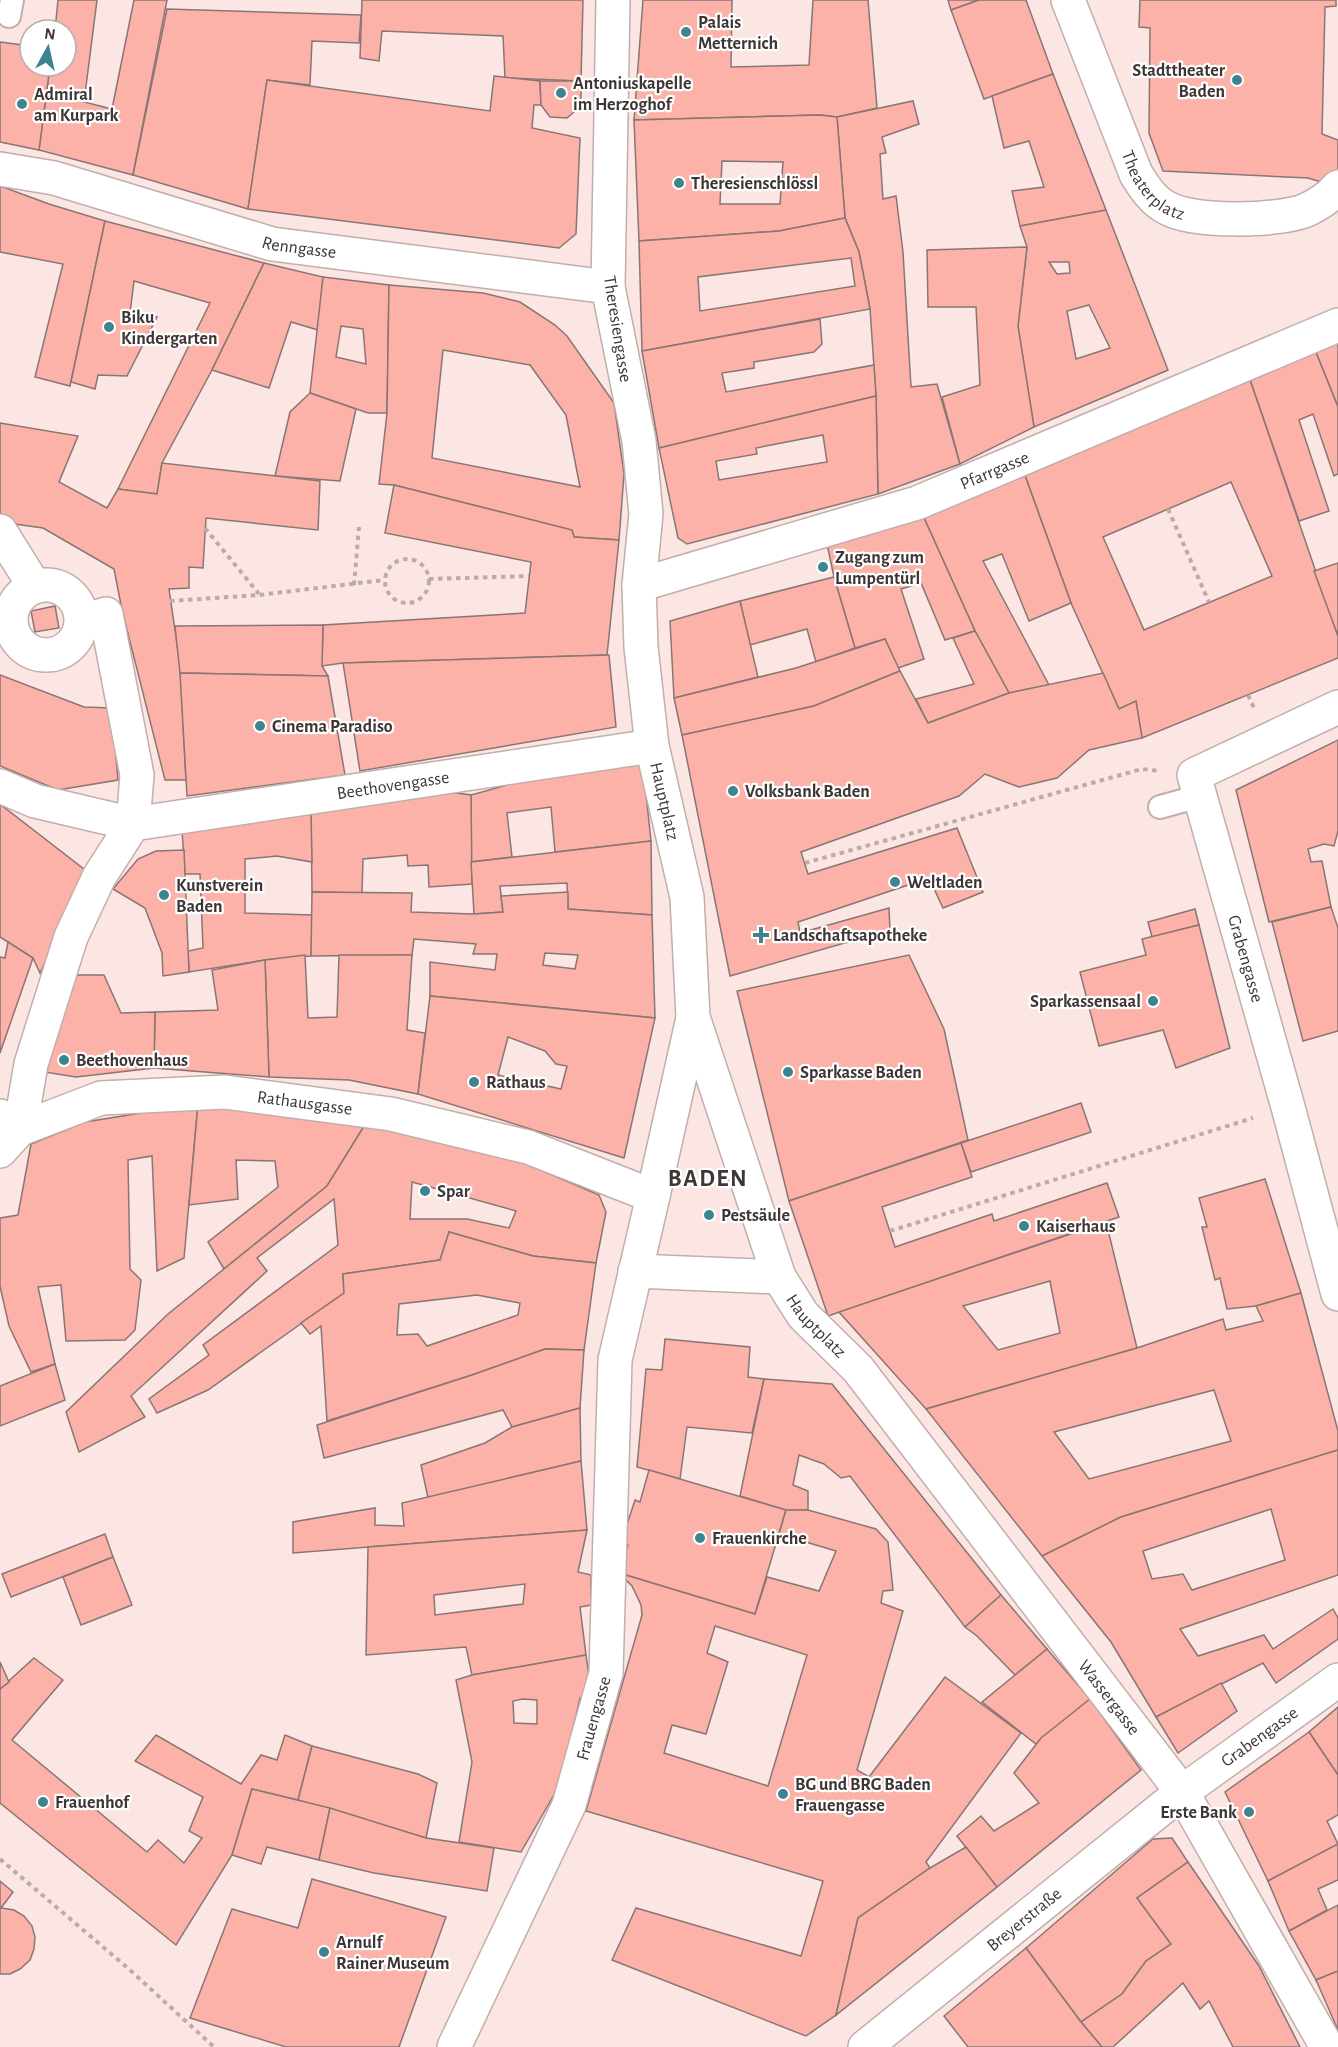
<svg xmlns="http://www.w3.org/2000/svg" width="1338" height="2047" viewBox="0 0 1338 2047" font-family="'Alegreya Sans',sans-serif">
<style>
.building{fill:#fcb1a9;stroke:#897674;stroke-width:1.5;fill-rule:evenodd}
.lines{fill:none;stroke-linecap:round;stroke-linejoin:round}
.service-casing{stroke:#c2aeab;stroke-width:26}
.pedestrian-casing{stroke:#c2aeab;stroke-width:36}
.minor-casing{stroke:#c2aeab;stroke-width:36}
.path{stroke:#bcaba9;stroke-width:4;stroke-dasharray:4.5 4.5;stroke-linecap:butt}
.service{stroke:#fff;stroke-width:22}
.pedestrian{stroke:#fff;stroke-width:33}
.minor{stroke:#fff;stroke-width:33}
.poi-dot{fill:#3e8490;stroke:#fff;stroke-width:2}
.labels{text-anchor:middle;stroke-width:4.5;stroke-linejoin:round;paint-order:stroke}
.poi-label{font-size:18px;font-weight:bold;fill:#3e3635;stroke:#fff;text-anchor:start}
.street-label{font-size:18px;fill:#3e3635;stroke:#fff}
.district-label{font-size:24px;font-weight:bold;letter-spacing:1.5px;fill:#3e3635;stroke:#fff}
</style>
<rect width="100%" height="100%" fill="#fbe6e3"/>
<g class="building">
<polygon points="58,0 97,0 84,102 112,109 134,0 167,0 133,175 39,150 50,66 66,66 66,30 55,30"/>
<polygon points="362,0 583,0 581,81 505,78 503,36 382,31 379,61 360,58"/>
<polygon points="643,0 732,0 731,67 809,65 813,0 868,0 877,108 837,117 820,115 634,120"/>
<polygon points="948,0 979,0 951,10"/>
<polygon points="979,0 1026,0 1053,74 984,99 951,10"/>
<polygon points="1140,0 1336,0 1336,6 1325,7 1322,134 1338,140 1338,187 1308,178 1163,171 1149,133 1150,28 1139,27"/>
<polygon points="167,9 361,15 359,43 312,41 310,85 267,80 248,209 133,175"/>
<polygon points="0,42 30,46 30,66 50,66 39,150 0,142"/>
<polygon points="1053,74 1106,210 1020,226 1012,191 1044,187 1029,141 1004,148 992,96"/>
<polygon points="494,76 540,81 541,105 534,105 532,128 580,138 576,234 559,248 248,209 267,80 490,111"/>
<polygon points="540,81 581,81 581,106 567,118 550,117 541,105"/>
<polygon points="913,101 919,124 882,137 886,153 880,154 883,199 896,196 903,252 911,387 937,384 960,464 878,494 876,396 870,309 859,252 845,218 837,117"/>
<path d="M820,115L837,117L845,218L779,231L639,241L634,120ZM722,161L783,162L780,204H720Z"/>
<polygon points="0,186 49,204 105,221 70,386 35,377 63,264 0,252"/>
<path d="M1106,210L1168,370L1034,427L1018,326L1027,247L1020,226ZM1049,262H1069L1070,273L1057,274ZM1089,305L1110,348L1076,359L1067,311Z"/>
<path d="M845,218L859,252L870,309L642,351L639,241L779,231ZM851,258L855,286L700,311L698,277Z"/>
<polygon points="105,221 264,263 212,370 162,463 157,494 118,489 210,303 134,281 130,313 157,317 127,376 98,375 95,389 71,382"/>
<polygon points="1027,247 1018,326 1034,427 960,464 942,397 980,385 976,307 928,307 927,250"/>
<polygon points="264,263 323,277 318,330 291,322 269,388 212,370"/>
<path d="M323,277L389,285L387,413H368L310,393ZM341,326L363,329L366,364L336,357Z"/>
<path d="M389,285L483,293L520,302L555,325L567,336L614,403L624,474L619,540L574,537L572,530L394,485L379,484L387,413ZM443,350L530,365L566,415L580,487L432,458Z"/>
<polygon points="820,319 822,344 814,352 754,362 754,368 722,373 726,392 874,365 876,396 659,448 642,351"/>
<polygon points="1338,339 1338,407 1315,350"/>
<polygon points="1315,350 1338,407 1338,474 1334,476 1313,414 1299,420 1329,511 1299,521 1249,377"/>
<path d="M1249,377L1338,636V658L1142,738L1136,701L1119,709L1071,603L1023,470ZM1231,482L1272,576L1144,630L1103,537Z"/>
<polygon points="310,393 356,409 340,481 275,476 290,412"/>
<path d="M876,396L878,494L687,544L678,538L659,448ZM823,435L827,462L719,480L716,461L757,454L756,448Z"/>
<polygon points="0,423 78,436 59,482 107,508 118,489 157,494 162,463 320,481 318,530 206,518 203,568 189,567 189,588 169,589 180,664 186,780 165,780 122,610 114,569 43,528 0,522"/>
<polygon points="1023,470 1071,603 1029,621 1002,554 983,561 1049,685 1009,693 975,631 920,509"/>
<polygon points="394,485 572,530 574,537 619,540 607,655 343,663 322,666 323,625 525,613 531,562 385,533"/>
<polygon points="920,509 975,631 945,640 921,583 901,589 924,659 898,668 885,639 855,648 834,577 827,544"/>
<polygon points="1338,563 1338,636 1314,571"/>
<polygon points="834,577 855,648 816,662 807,629 750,645 740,601"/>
<polygon points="740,601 758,677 674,698 670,621"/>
<polygon points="55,606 59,628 35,632 31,611"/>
<polygon points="323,625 322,666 328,676 180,673 175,626"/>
<polygon points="975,631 1009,693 928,723 916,699 974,684 953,638"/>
<polygon points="885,639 900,671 814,706 682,735 674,698 796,668"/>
<polygon points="607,655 609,655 616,727 360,771 343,663"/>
<polygon points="900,671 928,723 1009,693 1103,673 1119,709 1136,701 1142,738 1089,750 1057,778 1019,787 985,774 959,796 801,852 808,874 957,828 983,892 943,908 929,878 798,922 800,933 889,908 890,930 730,976 682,735 814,706"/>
<polygon points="180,673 328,676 345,775 187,796"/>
<polygon points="0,675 84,707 112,708 118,780 58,790 0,766"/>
<polygon points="1338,740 1338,831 1334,846 1324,844 1308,849 1311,862 1322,861 1331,907 1269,922 1236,790"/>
<polygon points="642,756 651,841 555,852 551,807 507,813 512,857 471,862 471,795 579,765"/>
<polygon points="442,791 471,795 472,884 429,887 428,865 408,866 407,855 363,859 362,893 312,892 311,813"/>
<polygon points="0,804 89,873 40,973 33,958 0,937"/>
<polygon points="311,813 312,862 277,856 245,859 245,913 313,915 311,956 265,960 189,972 188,951 203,948 200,874 185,874 182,831"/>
<polygon points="651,841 652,915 568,909 567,883 500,886 503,912 474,914 471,862"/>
<polygon points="184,850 189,972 163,976 162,953 145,908 113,889 138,859 156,851"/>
<path d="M312,892L412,893L411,912L474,914L503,912L501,896L568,892V909L652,915L655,1018L430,996V962L495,970L497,954H473L476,944L414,939L412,955L311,956ZM545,953L578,955L575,969L543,965Z"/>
<polygon points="1331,907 1338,928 1338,1031 1303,1041 1272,922"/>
<polygon points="1195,909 1199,925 1152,937 1148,922"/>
<polygon points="1199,925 1230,1048 1176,1068 1163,1030 1099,1046 1080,972 1146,955 1142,939"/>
<polygon points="8,942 33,958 0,1053 0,957 5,958"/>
<polygon points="305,955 308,1018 337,1017 339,955 412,955 407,1030 425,1033 418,1094 349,1080 269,1077 265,960"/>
<polygon points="909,955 944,1029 968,1140 789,1201 737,991"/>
<polygon points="265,960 269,1077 154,1068 155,1012 218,1010 212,970"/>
<polygon points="69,975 104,975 121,1013 155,1012 154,1068 76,1077 38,1071"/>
<path d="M430,996L655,1018L624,1158L418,1094ZM508,1037L545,1051L556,1064L567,1066L561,1089L498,1075Z"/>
<polygon points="1081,1103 1091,1132 971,1172 961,1143"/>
<polygon points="198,1104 184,1258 157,1271 152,1156 128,1160 130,1269 141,1280 135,1330 125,1340 66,1341 61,1285 38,1287 55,1364 31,1372 9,1326 0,1286 0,1218 18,1215 31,1144 85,1122"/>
<polygon points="198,1104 366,1123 327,1186 224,1269 208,1242 278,1187 275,1161 236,1160 238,1199 189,1205"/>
<path d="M366,1123L417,1134L527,1164L599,1195L606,1212L596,1263L533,1256L449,1232L440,1260L343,1274L344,1293L208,1390L157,1413L149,1399L209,1355L203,1345L338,1245L334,1199L257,1258L267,1271L131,1396L145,1417L79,1452L66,1412L168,1314L327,1186ZM412,1182L516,1211L509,1228L467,1219H410Z"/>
<polygon points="961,1143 972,1177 882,1207 895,1247 992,1214 994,1221 1107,1183 1119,1217 828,1316 789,1201"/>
<polygon points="1265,1179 1301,1293 1256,1306 1227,1309 1220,1278 1215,1280 1202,1227 1207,1227 1199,1198"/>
<path d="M1106,1222L1137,1348L926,1409L839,1312ZM1050,1281L1060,1333L998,1350L963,1306Z"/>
<path d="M449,1232L533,1256L596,1263L584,1350L545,1349L472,1375L327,1421L321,1326L310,1334L301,1323L344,1293L343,1274L440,1260ZM477,1295L520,1303L518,1315L427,1346L418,1334L397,1335L399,1304Z"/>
<path d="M1301,1293L1338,1431V1450L1121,1517L1042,1556L926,1409L1137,1348L1223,1319L1226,1330L1263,1321L1256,1306ZM1214,1390L1231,1441L1089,1479L1054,1432Z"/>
<polygon points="665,1339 750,1347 748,1377 764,1379 752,1433 687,1427 680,1479 637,1467 646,1369 662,1370"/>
<polygon points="545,1349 584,1350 580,1408 512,1427 503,1410 324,1458 317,1425 472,1375"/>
<polygon points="55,1364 65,1400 0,1426 0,1386"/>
<polygon points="764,1379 832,1384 1001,1595 965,1627 850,1476 841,1478 824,1464 799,1455 793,1485 808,1491 808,1510 786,1510 740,1496"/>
<polygon points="580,1408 581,1461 428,1498 421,1465 485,1443 512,1427"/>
<path d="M1338,1450V1575L1180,1629L1198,1656L1264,1635L1273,1649L1333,1609L1338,1618V1639L1276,1683L1263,1663L1156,1717L1111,1642L1042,1556L1121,1517ZM1271,1509L1285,1560L1192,1590L1183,1574L1152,1579L1143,1551Z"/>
<polygon points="581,1461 587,1530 293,1553 293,1522 375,1508 375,1525 404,1526 402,1503"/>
<polygon points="649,1470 786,1510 755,1614 619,1573 628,1545 621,1543 635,1500 640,1502"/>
<path d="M786,1510H808L876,1529L888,1542L893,1590L883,1591L881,1603L903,1611L857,1770L869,1777L945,1677L1021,1733L926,1862L930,1868L858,1918L836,2015L806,2036L612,1960L636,1908L801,1956L823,1881L586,1811L642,1615L641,1605L632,1586L619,1573L755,1614L767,1577L819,1591L836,1551L779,1534ZM715,1626L807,1655L768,1786L664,1753L672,1725L706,1734L728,1662L707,1653Z"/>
<path d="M587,1530L578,1572L591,1575V1605L580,1607L586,1655L472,1675L466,1647L366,1655L368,1547ZM525,1584L523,1604L435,1615L434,1595Z"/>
<polygon points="105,1534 113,1557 11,1597 2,1574"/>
<polygon points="113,1557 132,1605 81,1625 63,1577"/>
<polygon points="1001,1595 1047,1649 1015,1675 977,1636 965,1627"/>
<polygon points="1047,1649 1090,1699 1036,1744 982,1702"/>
<path d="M586,1655L592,1697L580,1698L562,1781L521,1852L459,1842L472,1762L456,1680L472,1675ZM523,1699L537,1700V1724L514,1723L513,1701Z"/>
<polygon points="34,1658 63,1680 12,1740 147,1852 158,1840 184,1863 202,1838 189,1831 203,1797 135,1761 156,1735 241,1784 261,1755 277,1760 285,1735 312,1746 298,1800 252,1789 232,1855 176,1945 0,1803 0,1689"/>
<polygon points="0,1662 9,1682 0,1689"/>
<polygon points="1221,1683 1237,1711 1178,1753 1156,1717"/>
<polygon points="1090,1699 1141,1770 997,1887 957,1836 981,1816 994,1831 1039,1803 1014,1773 1041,1738"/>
<polygon points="1338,1707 1338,1775 1309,1732"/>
<polygon points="1309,1732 1338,1775 1338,1815 1327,1821 1338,1844 1268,1881 1225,1792"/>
<polygon points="312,1746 418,1774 437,1783 426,1838 298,1800"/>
<polygon points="252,1789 330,1808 319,1860 267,1847 261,1864 232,1855"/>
<polygon points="330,1808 426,1838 494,1848 487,1891 374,1873 319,1860"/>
<polygon points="1172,1838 1188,1862 1137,1898 1171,1944 1146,1961 1122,1994 1081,2022 1026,1948 1153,1839"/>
<polygon points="1338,1844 1338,1880 1318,1889 1327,1910 1289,1931 1268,1881"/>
<polygon points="966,1847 997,1887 836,2015 858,1918 930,1868"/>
<polygon points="1188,1862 1259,1966 1300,2047 1233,2047 1209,2001 1200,2009 1183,1983 1113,2047 1102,2047 1081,2022 1122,1994 1146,1961 1171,1944 1137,1898"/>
<polygon points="312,1879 446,1917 399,2047 286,2047 190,2018 232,1909 298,1928"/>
<polygon points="0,1881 13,1892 1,1908 14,1910 24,1916 32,1926 35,1937 34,1949 30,1960 20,1969 10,1974 0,1974"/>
<polygon points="1338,1905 1338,1971 1316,1980 1289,1931"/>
<polygon points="1026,1948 1081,2022 1102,2047 968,2047 944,2016"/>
<polygon points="1338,1971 1338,2030 1316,1980"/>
</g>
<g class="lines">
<g class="service-casing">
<g id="service">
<polyline points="9,16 12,0"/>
<polyline points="1160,807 1200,796"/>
</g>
</g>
<g class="pedestrian-casing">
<g id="pedestrian">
<path id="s1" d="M608,287L639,441L646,514L639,585L641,647L652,746L687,897L693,1017L779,1277L803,1315L858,1369L1182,1792L1327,2047"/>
<polyline points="0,531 35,587"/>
<circle cx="46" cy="620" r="35"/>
<path id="s2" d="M639,585L917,503L1338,325"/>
<polyline points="0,786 35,801 133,824 137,775 106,614 82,621"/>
<path id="s3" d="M0,1116L20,1129L31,1064L71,937L99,877L133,824L652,746"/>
<path id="s4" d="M0,1151L20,1129L101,1098L225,1092L391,1114L528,1147L653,1196L693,1018"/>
<polyline points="635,1271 779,1277"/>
<path id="s5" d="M454,2047L569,1805L606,1673L615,1360L653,1196"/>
</g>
</g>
<g class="minor-casing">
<g id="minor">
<path id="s6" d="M1068,0L1136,174C1144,187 1153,201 1167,208C1194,223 1275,221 1304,211C1318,205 1329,198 1338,187"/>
<path id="s7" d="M0,169L54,178L272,244L608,287L613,0"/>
<path id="s8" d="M1338,707L1194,775L1288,1107L1338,1294"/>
<path id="s9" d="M865,2047L1182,1792L1338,1680"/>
</g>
</g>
<g class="path">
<polyline points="1168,509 1209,602"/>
<polyline points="205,528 259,594"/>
<circle cx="407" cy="581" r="22"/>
<polyline points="429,579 529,576"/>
<polyline points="354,585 359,527"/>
<polyline points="170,601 259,595 384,580"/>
<polyline points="1248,695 1254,708"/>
<polyline points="805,863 1142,769 1160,771"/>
<polyline points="890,1231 1253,1118"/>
<polyline points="0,1859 130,1970 214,2047"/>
</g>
<use href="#service" class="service"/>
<use href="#pedestrian" class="pedestrian"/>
<use href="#minor" class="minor"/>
</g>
<g class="poi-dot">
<circle cx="686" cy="32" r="6"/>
<circle cx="1237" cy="80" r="6"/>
<circle cx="561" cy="93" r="6"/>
<circle cx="22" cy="104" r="6"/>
<circle cx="679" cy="183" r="6"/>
<circle cx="109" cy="327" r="6"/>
<circle cx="823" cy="567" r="6"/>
<circle cx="260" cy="726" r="6"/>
<circle cx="733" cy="791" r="6"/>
<circle cx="895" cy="882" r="6"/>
<circle cx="164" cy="895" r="6"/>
<path d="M758 926h6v6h6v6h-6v6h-6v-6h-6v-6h6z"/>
<circle cx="1153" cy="1001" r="6"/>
<circle cx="64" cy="1060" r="6"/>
<circle cx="788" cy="1072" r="6"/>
<circle cx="474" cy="1082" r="6"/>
<circle cx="425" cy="1191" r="6"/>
<circle cx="709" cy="1215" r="6"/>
<circle cx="1024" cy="1226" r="6"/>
<circle cx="700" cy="1538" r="6"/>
<circle cx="783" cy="1794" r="6"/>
<circle cx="43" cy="1802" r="6"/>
<circle cx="1249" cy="1812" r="6"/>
<circle cx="324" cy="1952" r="6"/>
</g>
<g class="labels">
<g class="poi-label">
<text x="698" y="28">Palais<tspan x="698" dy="21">Metternich</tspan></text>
<text x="1225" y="76" text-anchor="end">Stadttheater<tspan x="1225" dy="21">Baden</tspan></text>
<text x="573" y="89">Antoniuskapelle<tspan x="573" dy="21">im Herzoghof</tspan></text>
<text x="34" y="100">Admiral<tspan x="34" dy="21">am Kurpark</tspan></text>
<text x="691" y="189">Theresienschlössl</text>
<text x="121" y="323">Biku<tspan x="121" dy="21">Kindergarten</tspan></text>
<text x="835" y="563">Zugang zum<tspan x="835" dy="21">Lumpentürl</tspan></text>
<text x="272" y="732">Cinema Paradiso</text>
<text x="745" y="797">Volksbank Baden</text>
<text x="907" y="888">Weltladen</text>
<text x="176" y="891">Kunstverein<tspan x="176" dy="21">Baden</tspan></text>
<text x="773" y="941">Landschaftsapotheke</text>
<text x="1141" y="1007" text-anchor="end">Sparkassensaal</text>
<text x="76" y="1066">Beethovenhaus</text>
<text x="800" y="1078">Sparkasse Baden</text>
<text x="486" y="1088">Rathaus</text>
<text x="437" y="1197">Spar</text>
<text x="721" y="1221">Pestsäule</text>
<text x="1036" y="1232">Kaiserhaus</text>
<text x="712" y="1544">Frauenkirche</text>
<text x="795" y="1790">BG und BRG Baden<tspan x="795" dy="21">Frauengasse</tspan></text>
<text x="55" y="1808">Frauenhof</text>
<text x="1237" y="1818" text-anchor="end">Erste Bank</text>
<text x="336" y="1948">Arnulf<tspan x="336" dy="21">Rainer Museum</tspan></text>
</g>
<g class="street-label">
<text dy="6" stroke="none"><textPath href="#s6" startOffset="207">Theaterplatz</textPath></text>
<text dy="6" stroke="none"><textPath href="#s7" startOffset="310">Renngasse</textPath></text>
<text transform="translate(618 329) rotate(81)" y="6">Theresiengasse</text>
<text dy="6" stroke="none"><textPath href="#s2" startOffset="374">Pfarrgasse</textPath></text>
<text dy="6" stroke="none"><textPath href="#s3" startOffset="615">Beethovengasse</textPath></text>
<text dy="6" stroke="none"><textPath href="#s1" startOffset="520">Hauptplatz</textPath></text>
<text dy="6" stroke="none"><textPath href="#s8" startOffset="350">Grabengasse</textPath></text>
<text dy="6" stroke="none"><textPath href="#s4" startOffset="321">Rathausgasse</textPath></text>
<text dy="6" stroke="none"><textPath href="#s1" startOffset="1074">Hauptplatz</textPath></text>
<text dy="6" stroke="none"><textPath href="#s1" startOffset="1548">Wassergasse</textPath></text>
<text dy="6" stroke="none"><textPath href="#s5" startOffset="358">Frauengasse</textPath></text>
<text dy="6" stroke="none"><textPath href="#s9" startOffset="502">Grabengasse</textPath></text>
<text dy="6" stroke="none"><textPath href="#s9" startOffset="204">Breyerstraße</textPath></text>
</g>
<g class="district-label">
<text x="708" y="1186">BADEN</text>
</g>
</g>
<g transform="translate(48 48) rotate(8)"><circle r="28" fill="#ffffff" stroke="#b2afae" stroke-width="1.5"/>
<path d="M0-4.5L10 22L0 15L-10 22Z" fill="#3e8490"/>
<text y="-9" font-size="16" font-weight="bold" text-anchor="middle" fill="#3e3635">N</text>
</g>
</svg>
